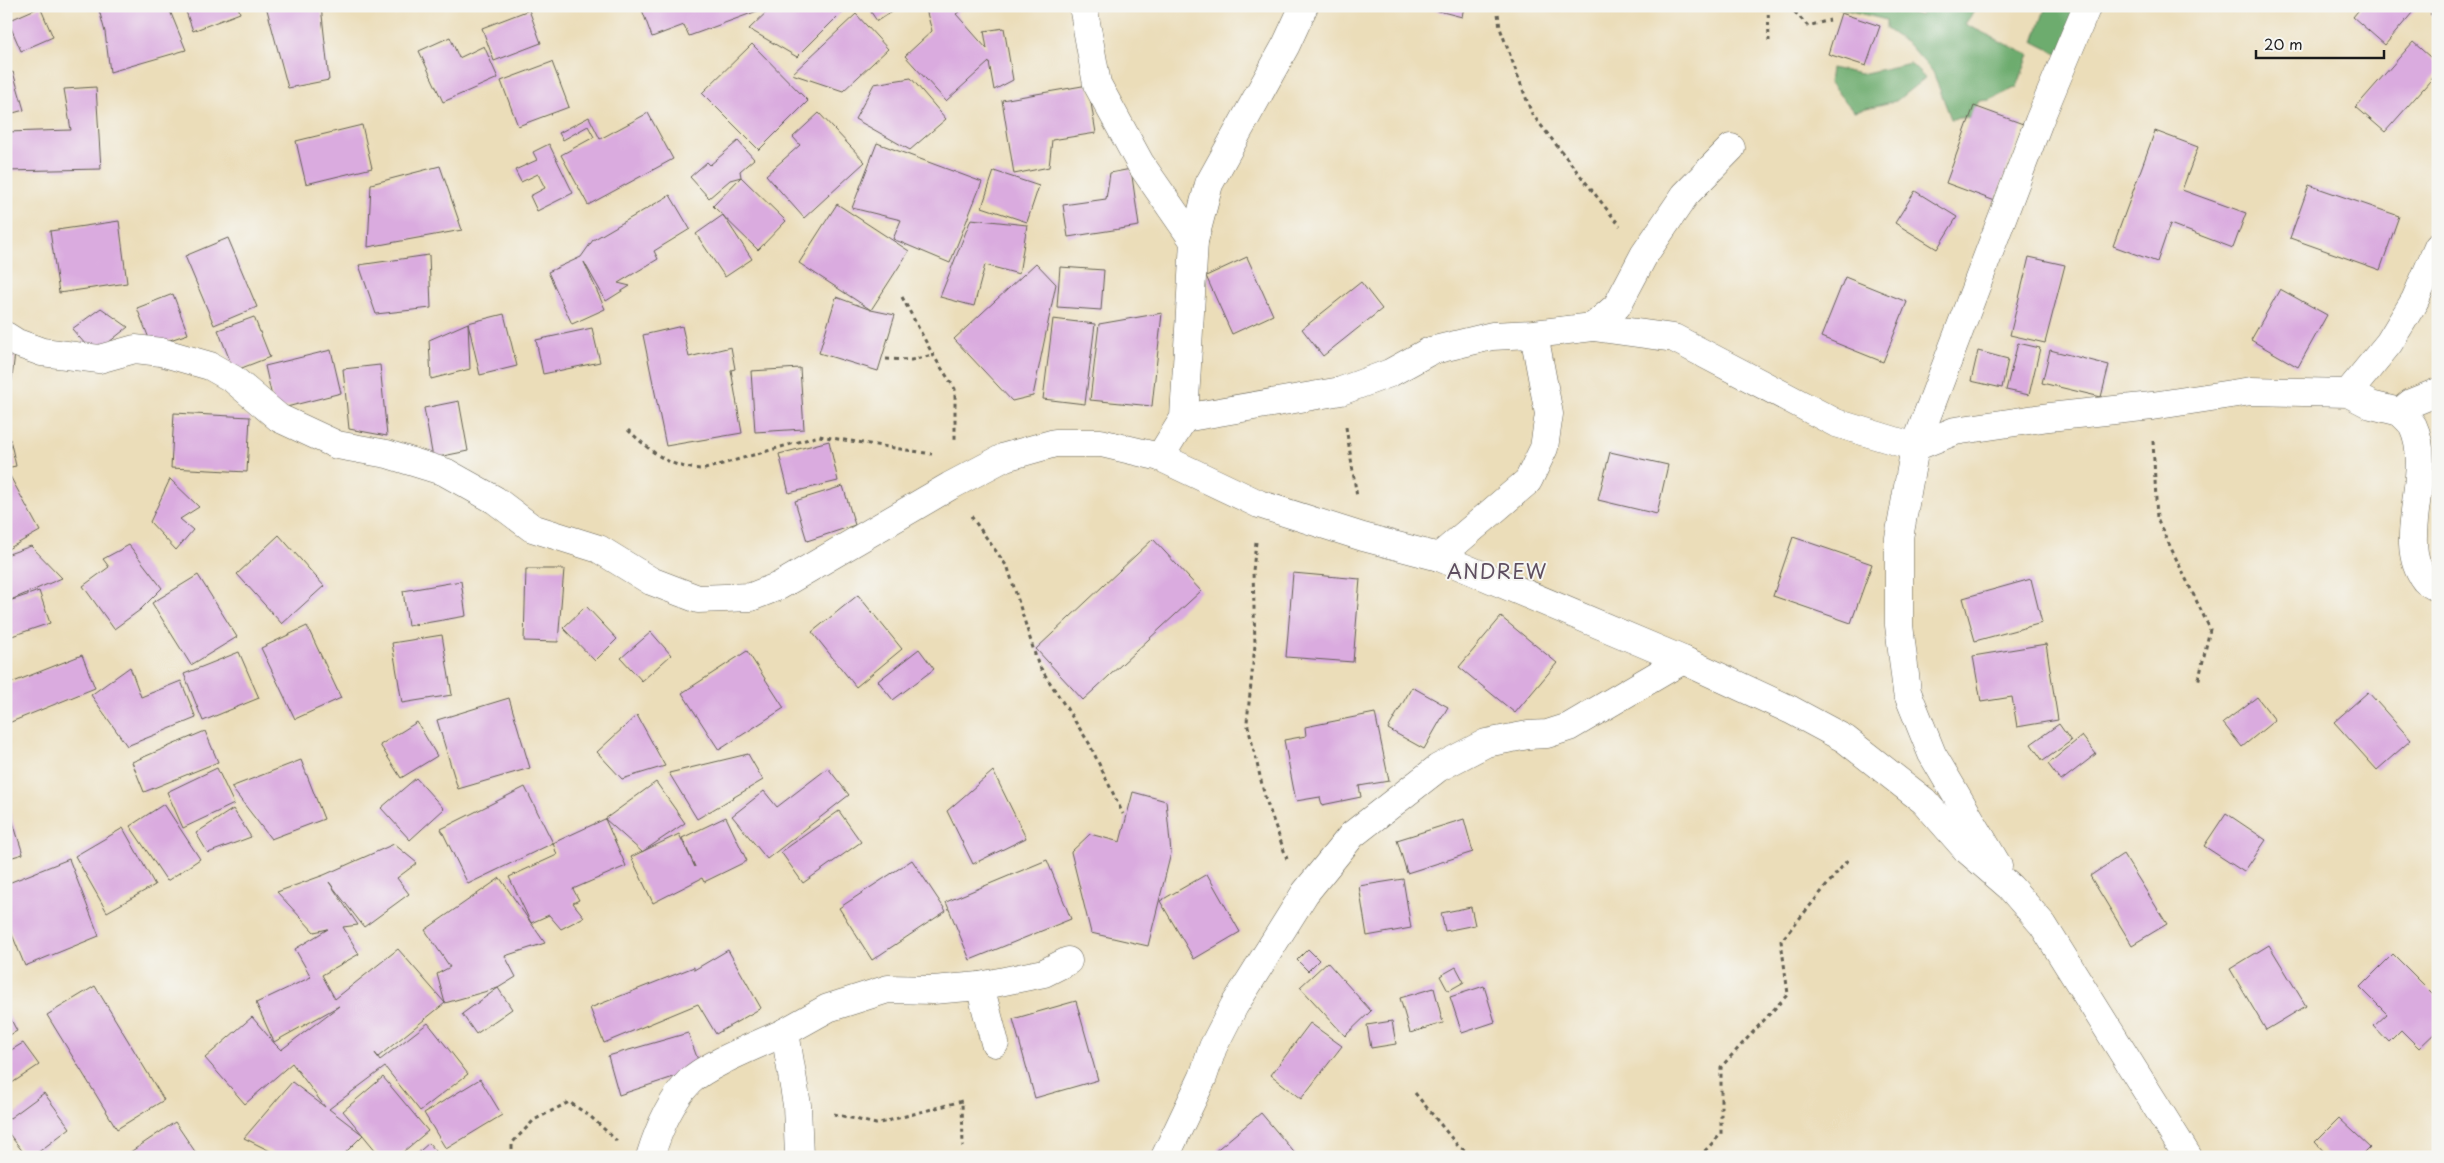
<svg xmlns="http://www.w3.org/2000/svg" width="2444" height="1163" viewBox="0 0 2444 1163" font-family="'Playpen Sans',sans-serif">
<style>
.forest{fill:#6dac6e;stroke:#446445}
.building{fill:#daabdf}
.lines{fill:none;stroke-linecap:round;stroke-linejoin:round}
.minor-casing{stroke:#646053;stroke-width:29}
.path{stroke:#646053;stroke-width:3;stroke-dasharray:4 4;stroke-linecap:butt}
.minor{stroke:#fff;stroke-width:28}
.labels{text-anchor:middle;stroke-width:4;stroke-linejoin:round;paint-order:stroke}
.quarter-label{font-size:20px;letter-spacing:1px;fill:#5e4e60;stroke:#f6f6f2}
</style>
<rect width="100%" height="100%" fill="#f6f6f2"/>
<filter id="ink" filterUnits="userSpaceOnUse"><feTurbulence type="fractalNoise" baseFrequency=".02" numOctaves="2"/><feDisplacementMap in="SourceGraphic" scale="10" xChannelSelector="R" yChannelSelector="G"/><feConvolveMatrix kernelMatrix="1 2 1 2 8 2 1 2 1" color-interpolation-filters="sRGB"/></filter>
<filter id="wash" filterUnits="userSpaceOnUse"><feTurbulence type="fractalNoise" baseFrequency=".0096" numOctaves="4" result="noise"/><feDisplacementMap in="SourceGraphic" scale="20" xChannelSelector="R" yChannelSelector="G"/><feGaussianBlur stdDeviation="1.12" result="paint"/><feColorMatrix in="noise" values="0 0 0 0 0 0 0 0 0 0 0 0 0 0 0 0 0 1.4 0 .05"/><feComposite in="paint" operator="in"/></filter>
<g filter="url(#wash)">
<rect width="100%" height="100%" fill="#ebddb9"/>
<g class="forest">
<polygon points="1831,6 1890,6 1921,16 1920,6 1978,6 1965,24 2029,55 2017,87 1990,100 1979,101 1970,117 1951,119 1933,72 1908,44 1886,29 1886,20"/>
<polygon points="2046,6 2079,6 2060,55 2034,42"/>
<polygon points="1910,63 1925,78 1896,101 1854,111 1829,83 1831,68 1861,74"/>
</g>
<g id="blocks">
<g class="building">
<polygon points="98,6 168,6 186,50 110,72 105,32"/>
<polygon points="184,6 238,6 240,13 193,31"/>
<polygon points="266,6 321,6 329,80 288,88"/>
<polygon points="759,6 760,10 689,36 684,25 652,37 641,7"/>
<polygon points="773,6 848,6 797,57 749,29"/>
<polygon points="867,6 900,6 877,21"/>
<polygon points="925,6 967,6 956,14 987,49 984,31 1004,28 1013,80 994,90 989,62 946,101 905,56 932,31"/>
<polygon points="1419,6 1464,6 1462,17"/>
<polygon points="2362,6 2418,6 2385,45 2353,17"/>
<polygon points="2438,6 2438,22 2430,14"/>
<polygon points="40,7 53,37 21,51 8,21"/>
<polygon points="529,10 541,43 494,61 482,28"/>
<polygon points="1841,13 1880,26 1866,66 1828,54"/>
<polygon points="856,14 888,49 843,91 792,74"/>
<polygon points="450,37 459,58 484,46 498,78 443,102 419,51"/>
<polygon points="2413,42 2438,64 2438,72 2385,132 2356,107"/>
<polygon points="752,44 808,101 759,150 702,93"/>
<polygon points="552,62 569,107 518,126 501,81"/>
<polygon points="13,72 24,110 6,115 6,74"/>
<polygon points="911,78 946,119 910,150 855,119 874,84"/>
<polygon points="1088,85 1096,133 1052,140 1049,167 1014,174 1002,100"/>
<polygon points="96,87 101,169 6,171 6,132 71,130 64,89"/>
<polygon points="1974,106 2023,124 1995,201 1946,183"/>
<polygon points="648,113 673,159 588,205 561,155 594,137 588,126 563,140 559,133 589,117 600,139"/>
<polygon points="819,113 865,162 804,218 766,175 800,145 793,137"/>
<polygon points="362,125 372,168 306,184 296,141"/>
<polygon points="2155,131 2198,147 2182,190 2246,213 2233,248 2170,224 2157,262 2113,246"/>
<polygon points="738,141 754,159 740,171 741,177 730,180 709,198 690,177 707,162 710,165"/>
<polygon points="877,143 982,182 950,263 893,239 901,220 852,208"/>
<polygon points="549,144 573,193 537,211 530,196 545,188 538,174 521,182 515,170 537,160 533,152"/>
<polygon points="440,166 462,230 368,247 371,184"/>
<polygon points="1131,169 1139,226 1068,237 1063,205 1106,199 1110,173"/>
<polygon points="994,171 1039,186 1027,222 982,207"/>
<polygon points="741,177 786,221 758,250 713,206"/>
<polygon points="2309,185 2399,216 2380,270 2290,238"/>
<polygon points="1915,191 1957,217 1937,249 1895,223"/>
<polygon points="670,195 690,229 654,251 658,259 618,283 630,286 606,301 584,262 605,309 572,324 548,272 581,257 593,240"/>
<polygon points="837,204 909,251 871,310 895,315 878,371 819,353 836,297 871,310 799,263"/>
<polygon points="723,215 752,259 725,277 696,234"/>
<polygon points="971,219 1027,225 1019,274 985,265 974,306 940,297"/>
<polygon points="119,221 127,283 59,293 50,231"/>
<polygon points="228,238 257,307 214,325 185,256"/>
<polygon points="429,255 431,308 376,314 359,265"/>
<polygon points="1247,257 1273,315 1232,334 1206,276"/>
<polygon points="2029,257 2065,265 2045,343 2010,335"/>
<polygon points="1036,263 1056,284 1033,396 1012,401 954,339"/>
<polygon points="1060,267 1104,270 1101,310 1057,307"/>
<polygon points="1845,277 1907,302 1883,362 1821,337"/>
<polygon points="1361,282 1382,309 1323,356 1302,329"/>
<polygon points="2280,289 2327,315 2298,367 2251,340"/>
<polygon points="173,294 188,334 152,346 137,308"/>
<polygon points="101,308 128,327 94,354 72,329"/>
<polygon points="1162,313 1152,406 1090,400 1099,324"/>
<polygon points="504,314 517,366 480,375 468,323"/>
<polygon points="254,317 270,357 234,371 218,330"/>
<polygon points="1053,319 1095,324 1085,404 1043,399"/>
<polygon points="468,323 470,369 431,379 429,340"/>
<polygon points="682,326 689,357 731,347 735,369 731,370 742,433 666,446 643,335"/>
<polygon points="592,328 600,362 543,374 536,340"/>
<polygon points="2018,343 2040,348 2029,395 2006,390"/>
<polygon points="331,350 341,393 275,410 265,366"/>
<polygon points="2050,350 2109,365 2101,397 2042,383"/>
<polygon points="1978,351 2008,359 2002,388 1971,381"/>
<polygon points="6,352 15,353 11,386 6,386"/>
<polygon points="380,365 387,436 349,429 343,369"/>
<polygon points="800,368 804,429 755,432 751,371"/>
<polygon points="459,401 468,451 433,458 424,408"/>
<polygon points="174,413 250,417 247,472 171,468"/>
<polygon points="6,421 16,466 6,468"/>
<polygon points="829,441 838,481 789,493 779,454"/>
<polygon points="1610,452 1668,465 1657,514 1598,500"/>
<polygon points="10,476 40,531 6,550 6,478"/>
<polygon points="170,479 199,507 180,519 193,530 176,550 150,522"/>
<polygon points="843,486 855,525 807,541 795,501"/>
<polygon points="279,535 324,586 282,624 237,574"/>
<polygon points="1793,537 1872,564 1851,623 1773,596"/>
<polygon points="1153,539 1201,591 1083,700 1036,649"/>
<polygon points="129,545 162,588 140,610 114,629 83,586 109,567 103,559"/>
<polygon points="31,546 62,578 6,602 6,555"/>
<polygon points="526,569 564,569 558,642 524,641"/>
<polygon points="1293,573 1360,579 1353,662 1286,657"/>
<polygon points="198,575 237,637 191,665 152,603"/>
<polygon points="2031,579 2042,623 1975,641 1963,598"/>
<polygon points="461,581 466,616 408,626 403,591"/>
<polygon points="39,591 50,623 6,638 6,602"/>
<polygon points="858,595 902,649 856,687 812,632"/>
<polygon points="586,606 617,639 595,661 563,628"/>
<polygon points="1501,617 1557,663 1515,713 1459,667"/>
<polygon points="307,626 341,698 295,719 261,648"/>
<polygon points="651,632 671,655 642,681 621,658"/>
<polygon points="442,635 452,695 402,703 392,643"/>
<polygon points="2046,644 2058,720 2017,727 2012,697 1981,702 1973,656"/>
<polygon points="919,649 934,669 893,700 878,681"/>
<polygon points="747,651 784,708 719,750 682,693"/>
<polygon points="239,652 259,698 203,721 184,674"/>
<polygon points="82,655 95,688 6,724 6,685"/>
<polygon points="130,667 141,697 181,681 196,718 127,746 91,695"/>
<polygon points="1412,687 1448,707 1424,749 1388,729"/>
<polygon points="2368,692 2411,740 2377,770 2334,722"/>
<polygon points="2257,697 2275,720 2242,747 2223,723"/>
<polygon points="509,698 530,768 458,789 437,720"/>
<polygon points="1375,713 1389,781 1359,786 1361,797 1322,805 1320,797 1296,801 1284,740 1306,736 1305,727"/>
<polygon points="637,715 665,766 622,779 597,752"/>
<polygon points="417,722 437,756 401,778 380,745"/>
<polygon points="2059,724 2071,741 2043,761 2031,744"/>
<polygon points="205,731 218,762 144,792 132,762"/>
<polygon points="2082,736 2096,754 2061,781 2048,764"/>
<polygon points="748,754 763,780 697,819 669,773"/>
<polygon points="301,760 324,819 271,839 231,787"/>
<polygon points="217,768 234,804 183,828 167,792"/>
<polygon points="828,768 849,795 767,859 732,816 764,791 777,807"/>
<polygon points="993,771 1026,838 973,864 947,811"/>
<polygon points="416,778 444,809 410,840 381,808"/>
<polygon points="656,782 685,823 642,852 605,819 626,866 573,889 579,900 573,903 584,917 561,929 549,915 531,923 545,943 505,956 516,977 498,988 445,1003 437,974 450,967 425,930 500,878 531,923 509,877 557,855 553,843 605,819"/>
<polygon points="525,787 553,843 468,884 441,829"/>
<polygon points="1133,792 1166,801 1171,853 1148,946 1091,933 1071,852 1090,834 1120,842"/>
<polygon points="6,800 23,854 6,859"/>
<polygon points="164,804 200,859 167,881 130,826"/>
<polygon points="233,809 251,837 208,853 196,833"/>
<polygon points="839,811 861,842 803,883 781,852"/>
<polygon points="2226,813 2266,840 2244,872 2204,846"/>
<polygon points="726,817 747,861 704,882 702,878 653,903 631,857 679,834 695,867 682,838"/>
<polygon points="1464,819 1473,852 1407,873 1397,840"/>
<polygon points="123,828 155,885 107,912 75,856"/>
<polygon points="394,844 417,863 397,878 409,894 364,927 329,882 358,925 343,927 359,954 322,975 335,999 398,949 445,1003 378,1057 375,1053 380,1060 428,1023 468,1074 420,1111 385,1067 329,1109 363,1135 341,1157 282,1157 244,1138 292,1082 325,1107 292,1063 245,1104 205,1058 252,1017 275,1044 281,1050 339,1006 274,1042 256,1003 311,977 295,949 328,929 314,932 277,892 324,875"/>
<polygon points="2123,854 2167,924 2132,945 2090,876"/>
<polygon points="69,859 99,936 25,966 6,920 6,884"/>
<polygon points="912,860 946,911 872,960 839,908"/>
<polygon points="1047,860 1071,919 970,960 946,902"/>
<polygon points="1207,874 1240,932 1194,959 1160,901"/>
<polygon points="1403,879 1411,928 1367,936 1359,886"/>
<polygon points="1471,907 1475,925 1445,931 1441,913"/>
<polygon points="2269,945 2306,1006 2266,1030 2230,969"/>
<polygon points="1308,949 1319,960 1308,971 1297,960"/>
<polygon points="728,950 761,1008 716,1034 698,1004 604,1043 590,1008 694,967 694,970"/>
<polygon points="2393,954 2438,999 2438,1030 2419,1048 2401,1030 2389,1042 2374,1026 2387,1014 2360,987"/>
<polygon points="1327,962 1371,1011 1345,1036 1300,987"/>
<polygon points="1456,967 1464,982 1448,991 1440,976"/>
<polygon points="95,986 164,1100 117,1129 47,1015"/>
<polygon points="1484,986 1495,1022 1462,1033 1450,997"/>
<polygon points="498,988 512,1009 476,1034 462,1014"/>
<polygon points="1434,988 1443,1023 1410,1033 1400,998"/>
<polygon points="1076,1001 1098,1080 1035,1098 1013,1019"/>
<polygon points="6,1010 17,1031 6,1037"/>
<polygon points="1392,1021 1396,1044 1371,1048 1367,1025"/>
<polygon points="1310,1023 1342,1046 1301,1099 1271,1075"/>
<polygon points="688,1033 701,1068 619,1095 608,1056"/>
<polygon points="23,1043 39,1065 6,1087 6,1053"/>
<polygon points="383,1077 428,1131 397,1157 381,1157 343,1111"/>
<polygon points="480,1079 502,1115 446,1149 424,1113"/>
<polygon points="44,1093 70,1128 32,1157 27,1157 6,1130 6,1121"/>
<polygon points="1261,1113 1298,1157 1208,1157"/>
<polygon points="2339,1118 2370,1147 2360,1157 2329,1157 2315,1142"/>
<polygon points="175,1122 196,1153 191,1157 123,1157"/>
<polygon points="429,1143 441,1157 413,1157"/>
</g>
</g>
</g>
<g filter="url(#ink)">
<use href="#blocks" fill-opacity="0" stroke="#646053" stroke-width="1"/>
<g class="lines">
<g class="minor-casing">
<g id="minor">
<polyline points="1083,6 1097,84 1140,163 1194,241"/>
<polyline points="1593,327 1617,306 1644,255 1685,195 1731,148"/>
<polyline points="6,336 17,343 42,352 99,359 135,349 161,352 210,366 233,379 279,418 337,445 387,454 445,472 495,500 532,528 599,549 651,581 698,599 751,597 779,586 950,486 1005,457 1055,443 1101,443 1160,457 1259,504 1363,537 1439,557 1683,660 1791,710 1845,739 1924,801 1966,849 2010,887 2043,925 2188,1157"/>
<polyline points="2348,393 2389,343 2415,300 2438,247"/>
<path d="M2400,412C2404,416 2410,421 2413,426C2435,473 2394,540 2425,580C2428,583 2434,586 2438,588"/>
<polyline points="1184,418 1341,391 1390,373 1430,351 1492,336 1534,334 1593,327 1674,338 1836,423 1915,447 1955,431 2049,417 2152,406 2251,391 2348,393 2371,405 2400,412 2411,403 2438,392"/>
<polyline points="1160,457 1184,418 1194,241 1209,184 1286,45 1304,6"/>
<polyline points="1439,557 1528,481 1544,448 1549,414 1534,334"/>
<polyline points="1998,866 1932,754 1907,692 1899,625 1899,538 1915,447 2039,121 2087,6"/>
<polyline points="980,986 1044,973 1068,961"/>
<path d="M650,1157C658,1131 670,1102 689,1082C707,1064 760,1044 785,1032"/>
<polyline points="799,1157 797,1105 785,1032 828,1008 888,989 933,990 980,986 995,1043"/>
<polyline points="1165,1157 1203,1077 1213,1047 1234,1006 1305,893 1352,835 1438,768 1486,743 1528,735 1547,734 1569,727 1683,660"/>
</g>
</g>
<g class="path">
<polyline points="1497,6 1500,28 1532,114 1620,226"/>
<polyline points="1768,6 1769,41"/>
<polyline points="1789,6 1808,26 1830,20"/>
<polyline points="902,297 933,355 955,389 955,442"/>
<polyline points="886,359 911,360 933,355"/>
<polyline points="1346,427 1357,497"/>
<path d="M628,430C653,453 670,469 705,469L819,436L932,454"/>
<polyline points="2153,441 2157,519 2210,629 2198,683"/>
<polyline points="971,516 1008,568 1038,664 1089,743 1123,814"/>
<polyline points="1256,542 1253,571 1255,645 1247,722 1265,797 1287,859"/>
<polyline points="1415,1093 1458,1146 1476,1157"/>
<polyline points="834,1114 876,1124 962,1101 963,1147"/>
<polyline points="512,1157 512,1143 534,1120 569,1102 591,1117 617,1141"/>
<polyline points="1699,1157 1721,1134 1721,1067 1788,994 1781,941 1850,857"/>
</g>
<use href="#minor" class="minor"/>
</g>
</g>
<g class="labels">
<g class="quarter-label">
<text x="1497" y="579">ANDREW</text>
</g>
</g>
<rect width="2444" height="1163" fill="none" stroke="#f6f6f2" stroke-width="25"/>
<path d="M2256 50v8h128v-8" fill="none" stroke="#1c1c1c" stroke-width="2.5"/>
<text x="2264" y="50" font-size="15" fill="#1c1c1c" stroke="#f6f6f2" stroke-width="4" paint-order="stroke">20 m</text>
</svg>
